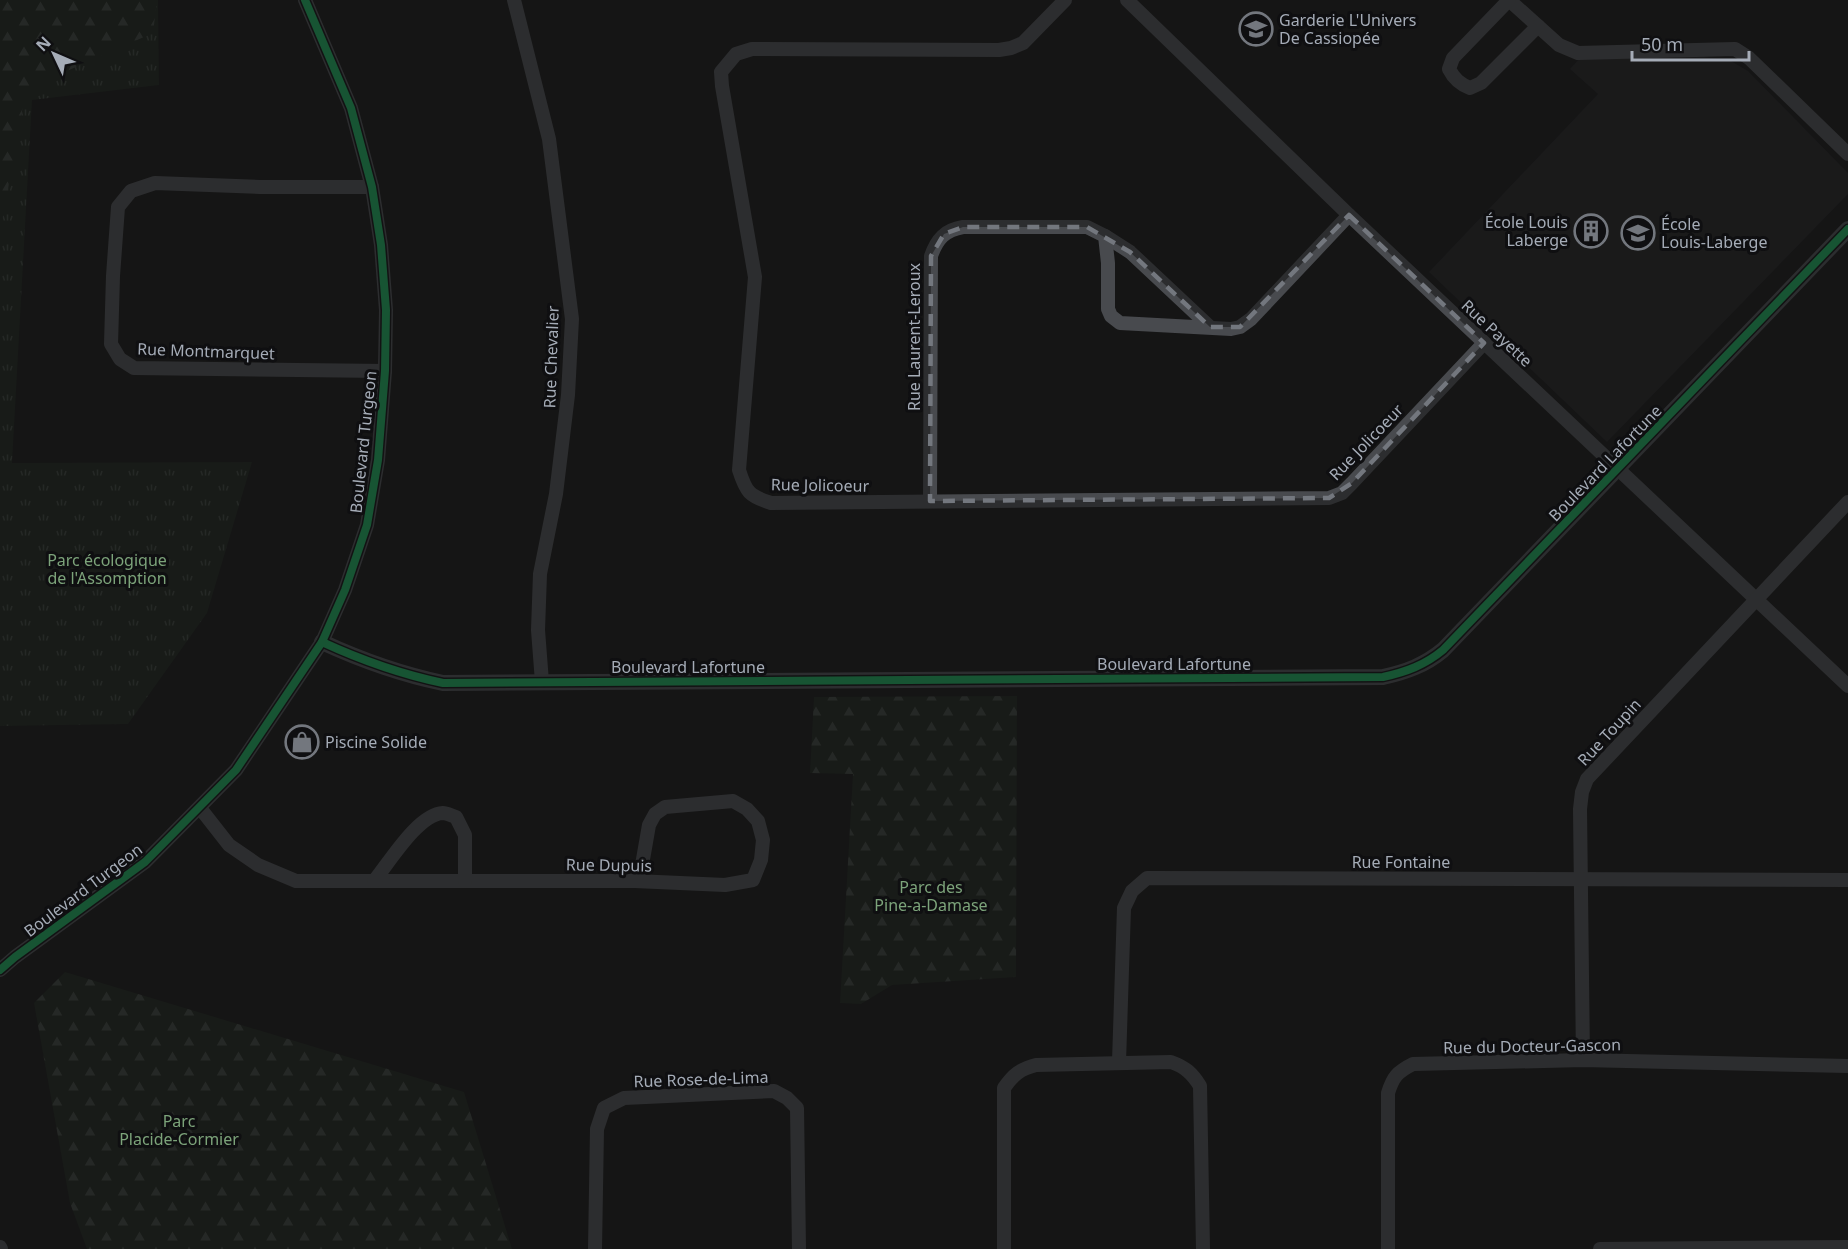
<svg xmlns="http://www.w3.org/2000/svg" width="1848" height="1249" viewBox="0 0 1848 1249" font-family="'Noto Sans',sans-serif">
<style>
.built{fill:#1f1f21}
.grass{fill:url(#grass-tufts)}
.forest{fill:url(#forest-firs)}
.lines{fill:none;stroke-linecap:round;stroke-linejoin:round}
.minor{stroke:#484a4e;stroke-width:14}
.tertiary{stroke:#484a4e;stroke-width:16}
.cycleway-casing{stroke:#0f0f11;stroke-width:11}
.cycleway{stroke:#1a9f57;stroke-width:8}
.marked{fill:none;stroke:#73777e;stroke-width:4.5;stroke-dasharray:12 8;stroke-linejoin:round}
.labels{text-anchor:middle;stroke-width:6;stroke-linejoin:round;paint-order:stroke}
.poi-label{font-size:16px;fill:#a5acb7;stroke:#0f0f11;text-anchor:start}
.street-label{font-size:16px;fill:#a5acb7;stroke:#0f0f11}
.park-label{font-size:16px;fill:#7ca37a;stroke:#0f0f11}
</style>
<defs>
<pattern id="grass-tufts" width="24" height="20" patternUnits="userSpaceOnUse" patternTransform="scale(1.5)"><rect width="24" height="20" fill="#1b221b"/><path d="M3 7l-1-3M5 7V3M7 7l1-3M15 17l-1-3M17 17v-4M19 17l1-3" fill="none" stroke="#393f3a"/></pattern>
<pattern id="forest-firs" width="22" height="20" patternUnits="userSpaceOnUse" patternTransform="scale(1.5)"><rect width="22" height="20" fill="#1b221b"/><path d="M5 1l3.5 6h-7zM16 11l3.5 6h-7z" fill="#393f3a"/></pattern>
</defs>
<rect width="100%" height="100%" fill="#151515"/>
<polygon class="built" points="1704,57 1731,61 1748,71 1848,173 1848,194 1607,442 1429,272 1598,94 1570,69 1579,59"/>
<polygon class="grass" points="0,0 158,0 159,85 32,100 12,463 252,462 207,613 128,724 0,726"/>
<g class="forest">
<polygon points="0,0 157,0 153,33 26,89 0,232"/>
<polygon points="1017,696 1016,977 892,985 861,1004 840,1003 853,774 810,773 814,697"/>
<polygon points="65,972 464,1092 512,1249 87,1249 70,1203 34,1003"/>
</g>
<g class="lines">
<g class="minor">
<polyline points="514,0 549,139 572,319 568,395 556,494 540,574 538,630 542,682"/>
<path d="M1065,0L1023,43L1011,48L999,50L752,49L736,54L721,72L722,86L755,277L739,470C746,492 749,496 771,503L1329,498L1342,493L1352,483L1484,343"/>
<polyline points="1127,0 1349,215 1848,686"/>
<polyline points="1509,0 1559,45 1578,53 1735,49 1749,58 1848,154"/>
<path d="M1509,0L1453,58L1449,69C1454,79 1460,84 1470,88L1481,83L1538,26"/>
<polyline points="372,187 260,187 155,183 131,191 118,207 113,276 111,344 120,359 134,368 385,371"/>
<polyline points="1105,236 1130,252 1210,327"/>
<path d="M930,501L931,256C937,239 945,230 963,227H1087L1105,236L1108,263V309L1111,316L1120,323L1231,329L1240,327L1251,319L1349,215"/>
<polyline points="200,808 229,845 258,865 296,881 635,881 725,885 753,880 761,860 763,840 758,821 747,809 733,801 665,807 655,814 649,825 642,865 635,881"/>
<path d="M374,881C389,863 418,814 443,813C447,813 452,816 456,817L465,835V881"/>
<polyline points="0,970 15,957 145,862 236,770 322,642 345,590 367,525 378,460 385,371 386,310 381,245 372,187 351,108 305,0"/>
<polyline points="1583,1060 1580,809 1582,792 1587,779 1848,502"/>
<polyline points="1119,1062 1124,908 1132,891 1147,878 1848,880"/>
<polyline points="0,1247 1,1249"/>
<polyline points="595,1249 597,1129 604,1108 624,1098 774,1091 787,1098 797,1108 799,1249"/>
<path d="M1004,1249V1088C1013,1075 1020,1069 1036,1065L1171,1062C1185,1067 1192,1073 1200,1086L1203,1249"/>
<path d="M1388,1249V1093C1393,1077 1397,1072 1413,1064L1583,1060L1848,1066"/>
<polyline points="1600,1249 1848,1247"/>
</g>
<path class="tertiary" d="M322,642C361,660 400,674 443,683L1383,677C1406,672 1425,665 1443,650L1848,229"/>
<g class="cycleway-casing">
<g id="cycleway">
<path d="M322,642C361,660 400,674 443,683L1383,677C1406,672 1425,665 1443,650L1848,229"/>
<polyline points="0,970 15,957 145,862 236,770 322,642 345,590 367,525 378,460 385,371 386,310 381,245 372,187 351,108 305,0"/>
</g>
</g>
<use href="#cycleway" class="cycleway"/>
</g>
<path d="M0 0H1848V1249H0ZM1349,215L1484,343L1352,483L1329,498L930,501L931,256L944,234L963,227H1087L1130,252L1210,327H1240Z" fill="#151515" fill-opacity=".55" fill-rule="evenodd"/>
<path class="marked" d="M1349,215L1484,343L1352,483L1329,498L930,501L931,256L944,234L963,227H1087L1130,252L1210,327H1240Z"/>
<defs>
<g id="school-ring" transform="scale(1.725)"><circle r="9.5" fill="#0f0f11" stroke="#73777e" stroke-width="1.5"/><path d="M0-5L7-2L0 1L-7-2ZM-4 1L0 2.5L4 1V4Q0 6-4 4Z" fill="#73777e"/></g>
<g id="building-ring" transform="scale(1.725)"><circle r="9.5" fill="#0f0f11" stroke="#73777e" stroke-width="1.5"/><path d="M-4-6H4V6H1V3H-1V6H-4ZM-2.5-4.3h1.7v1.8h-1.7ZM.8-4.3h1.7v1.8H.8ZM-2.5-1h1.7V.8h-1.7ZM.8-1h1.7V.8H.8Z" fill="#73777e"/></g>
<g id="shop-ring" transform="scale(1.725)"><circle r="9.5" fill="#0f0f11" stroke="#73777e" stroke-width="1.5"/><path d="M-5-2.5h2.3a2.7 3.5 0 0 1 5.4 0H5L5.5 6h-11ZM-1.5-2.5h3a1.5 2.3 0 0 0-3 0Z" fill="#73777e"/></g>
</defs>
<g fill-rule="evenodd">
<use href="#school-ring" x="1256" y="29"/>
<use href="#building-ring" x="1591" y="231"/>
<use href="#school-ring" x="1638" y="233"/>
<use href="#shop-ring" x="302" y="742"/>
</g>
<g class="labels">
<g class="poi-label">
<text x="1279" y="26">Garderie L'Univers<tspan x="1279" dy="18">De Cassiopée</tspan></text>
<text x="1568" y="228" text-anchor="end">École Louis<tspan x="1568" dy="18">Laberge</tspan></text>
<text x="1661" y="230">École<tspan x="1661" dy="18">Louis-Laberge</tspan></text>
<text x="325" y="748">Piscine Solide</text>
</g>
<g class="street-label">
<text transform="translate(1497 333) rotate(43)" y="6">Rue Payette</text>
<text transform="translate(914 337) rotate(-90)" y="6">Rue Laurent-Leroux</text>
<text transform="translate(206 351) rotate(2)" y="6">Rue Montmarquet</text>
<text transform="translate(551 357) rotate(-88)" y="6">Rue Chevalier</text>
<text transform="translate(363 442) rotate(-84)" y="6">Boulevard Turgeon</text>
<text transform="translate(1366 442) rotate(-46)" y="6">Rue Jolicoeur</text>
<text transform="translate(1605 463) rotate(-46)" y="6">Boulevard Lafortune</text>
<text transform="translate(820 485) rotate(1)" y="6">Rue Jolicoeur</text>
<text x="1174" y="670">Boulevard Lafortune</text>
<text x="688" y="673">Boulevard Lafortune</text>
<text transform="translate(1609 732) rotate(-47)" y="6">Rue Toupin</text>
<text x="1401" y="868">Rue Fontaine</text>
<text transform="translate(609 865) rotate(1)" y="6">Rue Dupuis</text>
<text transform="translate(83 890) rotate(-37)" y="6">Boulevard Turgeon</text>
<text transform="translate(1532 1046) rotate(-1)" y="6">Rue du Docteur-Gascon</text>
<text transform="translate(701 1079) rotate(-2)" y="6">Rue Rose-de-Lima</text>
</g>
<g class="park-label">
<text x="107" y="566">Parc écologique<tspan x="107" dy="18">de l'Assomption</tspan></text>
<text x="931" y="893">Parc des<tspan x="931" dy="18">Pine-a-Damase</tspan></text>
<text x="179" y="1127">Parc<tspan x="179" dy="18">Placide-Cormier</tspan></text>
</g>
</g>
<g transform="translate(54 54) rotate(314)" stroke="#0f0f11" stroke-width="4.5" paint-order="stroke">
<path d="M0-4.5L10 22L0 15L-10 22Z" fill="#a5acb7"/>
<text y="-9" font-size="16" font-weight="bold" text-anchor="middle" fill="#a5acb7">N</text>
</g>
<path d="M1632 51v9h117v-9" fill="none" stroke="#a5acb7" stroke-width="3"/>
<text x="1641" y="51" font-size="18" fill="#a5acb7" stroke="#0f0f11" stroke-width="4.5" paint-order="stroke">50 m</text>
</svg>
